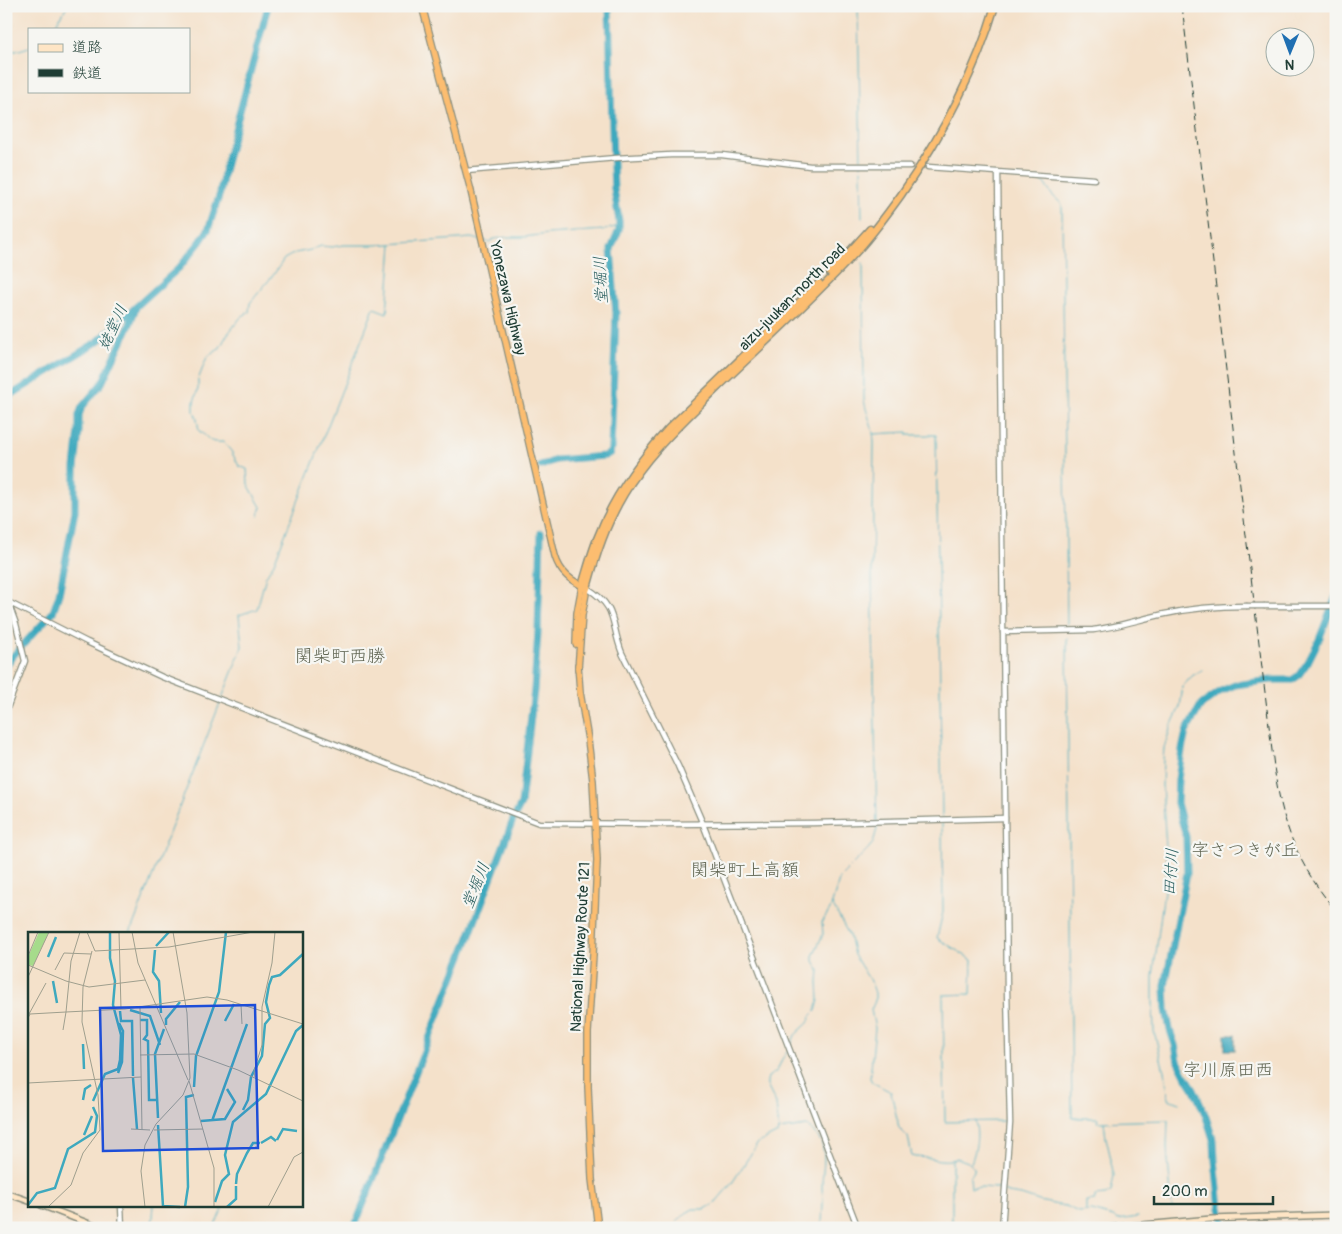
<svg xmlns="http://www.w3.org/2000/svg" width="1342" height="1234" viewBox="0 0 1342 1234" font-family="Pangolin,'Klee One',sans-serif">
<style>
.water{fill:#3ea9be;stroke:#2e7379}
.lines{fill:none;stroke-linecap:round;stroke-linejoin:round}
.stream{stroke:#3ea9be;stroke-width:1}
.river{stroke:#3ea9be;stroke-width:7}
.tertiary-tunnel{stroke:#c9c0ac;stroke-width:4.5;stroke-dasharray:4.5 2;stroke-linecap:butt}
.tertiary-casing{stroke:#8a8f7f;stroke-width:7}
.secondary-casing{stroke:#8a8f7f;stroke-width:8}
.trunk-casing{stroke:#8a8f7f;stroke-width:8}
.motorway-casing{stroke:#8a8f7f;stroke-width:9}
.tertiary{stroke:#fff;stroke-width:4.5}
.secondary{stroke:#fee5c5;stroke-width:5}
.trunk{stroke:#fcbd6f;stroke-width:5.5}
.motorway{stroke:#fcbd6f;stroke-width:6}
.rail{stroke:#1f3d34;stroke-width:1;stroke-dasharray:8 4;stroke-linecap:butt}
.tertiary-bridge-casing{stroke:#8a8f7f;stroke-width:7;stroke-linecap:butt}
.tertiary-bridge{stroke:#fff;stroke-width:4.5}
.labels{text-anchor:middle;stroke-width:4.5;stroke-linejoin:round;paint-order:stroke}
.street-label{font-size:15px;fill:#1f3d34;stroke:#f6f6f2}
.water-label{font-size:16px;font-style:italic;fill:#285d5d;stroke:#f6f6f2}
.quarter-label{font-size:18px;fill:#616653;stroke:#f6f6f2}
.inset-river{fill:none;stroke:#3ea9be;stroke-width:2.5}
.inset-road{fill:none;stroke:#9f9f8e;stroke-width:1}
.view{fill:#1d4ed8;fill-opacity:0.15;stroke:#1d4ed8;stroke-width:2.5}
.inset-edge{fill:none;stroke:#1f3d34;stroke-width:2.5}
</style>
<rect width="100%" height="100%" fill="#f6f6f2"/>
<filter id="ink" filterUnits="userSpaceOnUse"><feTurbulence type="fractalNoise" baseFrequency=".02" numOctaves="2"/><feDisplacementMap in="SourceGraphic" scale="10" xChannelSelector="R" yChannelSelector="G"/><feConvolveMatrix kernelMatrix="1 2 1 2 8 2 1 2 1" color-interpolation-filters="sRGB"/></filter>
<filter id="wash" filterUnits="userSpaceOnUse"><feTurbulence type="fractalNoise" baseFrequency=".0096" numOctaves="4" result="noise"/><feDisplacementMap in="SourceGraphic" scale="20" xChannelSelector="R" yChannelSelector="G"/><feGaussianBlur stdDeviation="1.12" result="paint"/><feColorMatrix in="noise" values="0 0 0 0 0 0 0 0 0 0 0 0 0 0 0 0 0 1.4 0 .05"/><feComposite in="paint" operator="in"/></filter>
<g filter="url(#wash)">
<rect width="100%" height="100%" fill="#f4e1ca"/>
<rect class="water" x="1225" y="1035" width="10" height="15"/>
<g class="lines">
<g class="stream">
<polyline points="858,6 861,165"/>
<polyline points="53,29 67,6"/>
<polyline points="6,50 16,51 29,47"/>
<polyline points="861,169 862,218"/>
<polyline points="1038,177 1039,179 1042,180 1052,195 1062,204 1067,626"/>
<polyline points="484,241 489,242 494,239 507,237 524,237 548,234 604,230 619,226"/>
<polyline points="874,434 908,432 908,435 936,435 942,818"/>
<path d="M259,516L261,507L248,484L247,469L239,466L231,451L223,442C207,443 211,439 199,431L197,419L194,411V402L198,389V380L207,357L219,349L227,335L241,317L249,312L250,303L274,274L284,259L295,253L311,250L321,246L332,247L343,245H375L459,239L471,238L480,240"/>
<polyline points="1067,638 1072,1118 1098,1118 1097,1122 1168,1120 1167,1148 1172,1208"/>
<polyline points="942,822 943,912 937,938 972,960 971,994 943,995 945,1122 1004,1121"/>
<path d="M832,904L849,935L854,955L872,984L875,993V1001L871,1010L875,1028L870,1078L872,1082L891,1092L899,1128L908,1137L912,1156C918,1158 923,1157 929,1158C938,1160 948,1162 957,1158L968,1162L974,1168V1171L970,1177L971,1188L981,1187L996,1188L1008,1193L1021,1195L1039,1201L1058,1205L1066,1206L1078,1212L1092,1211L1113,1217L1118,1220L1138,1217"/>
<polyline points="130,933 242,647 239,615 257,609 266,576 274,563 374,308 387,313 392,244"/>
<path d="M790,1048L795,1035L808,1023L811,1016L816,1011L819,1000L818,982L819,970L813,959V956L823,934L822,922L830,910L840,877L868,849L873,843L877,829L872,573L874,443C874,427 866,414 864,399L863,263"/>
<polyline points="1179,1103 1168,1099 1167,1083 1154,1031 1153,1002 1153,976 1165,883 1166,848 1162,785 1163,760 1164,748 1171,726 1180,707 1183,686 1192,676 1202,670"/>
<path d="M779,1130L807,1126C832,1145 822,1162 822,1188C822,1192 823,1196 823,1200C823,1209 822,1218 822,1228"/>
<path d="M971,1163C976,1150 979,1136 975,1121"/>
<polyline points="1086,1210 1086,1201 1095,1200 1095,1196 1105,1195 1111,1192 1114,1175 1111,1163 1111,1159 1106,1138 1104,1122"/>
<polyline points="152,1228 154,1205"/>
<polyline points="214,1228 224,1205"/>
<polyline points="671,1228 686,1213 693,1209 705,1209 714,1204 732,1183 758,1143 778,1133 779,1130 776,1104 767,1086 767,1081 768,1077 777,1071 782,1059 788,1051"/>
<polyline points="952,1228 952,1161"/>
</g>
<g class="river">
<polyline points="6,398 97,342 179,268 200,242 208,230 220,193 225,167 268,6"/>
<polyline points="541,466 556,460 605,456 610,453 611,449 616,314 611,249 619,230 619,221 614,189 613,166 609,6"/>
<polyline points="6,667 11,658 53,612 59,594 75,511 75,468 79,431 79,415 82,407 102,383 130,324 136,307"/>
<polyline points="354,1228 465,948 513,820 521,804 534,690 538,632 541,533"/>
<polyline points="1225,1228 1220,1208 1215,1160 1214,1142 1205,1114 1194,1089 1185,1075 1178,1061 1175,1045 1170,1030 1166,1009 1165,986 1187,873 1186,837 1177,803 1178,780 1182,750 1186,732 1201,705 1221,691 1235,685 1271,680 1292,680 1298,676 1308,662 1318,642 1336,596"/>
</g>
</g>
</g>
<g filter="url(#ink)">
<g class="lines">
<polyline class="tertiary-tunnel" points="910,166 928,167"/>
<g class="tertiary-casing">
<g id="tertiary">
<polyline points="928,167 1094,179"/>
<polyline points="466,171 616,158 671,155 722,155 810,166 910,166"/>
<polyline points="998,172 1007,990 1010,1123 1002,1228"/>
<path d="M587,588C619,608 610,623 622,653L678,766L703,824L858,1228"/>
<polyline points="6,601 87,642 162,677 539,823 664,824 814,823 1005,818"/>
<polyline points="1265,606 1336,606"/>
<path d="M1003,632L1093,630C1117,627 1141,619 1165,614C1192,608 1219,606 1246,606"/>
<polyline points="6,711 25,661 16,624 8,602"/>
<polyline points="121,1205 122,1228"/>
</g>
</g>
<g class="secondary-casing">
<g id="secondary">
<polyline points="6,1193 29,1201"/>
<polyline points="41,1205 100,1228"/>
<polyline points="1109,1228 1211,1219 1336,1215"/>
</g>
</g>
<g class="trunk-casing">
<g id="trunk">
<path d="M422,6L470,187L555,556C560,573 571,581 587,588L582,615L578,669"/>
<polyline points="576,644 577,613 582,586"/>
<polyline points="578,665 580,692 588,740 593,781 597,860 593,955 588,1033 588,1087 592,1179 598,1228"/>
</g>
</g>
<g class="motorway-casing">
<g id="motorway">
<polyline points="830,273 870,229"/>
<path d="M582,586C587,570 591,554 597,539C613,497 638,462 668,429L819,283"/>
<path d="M587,588C596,555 606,524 624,494C648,453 683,422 716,389C764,343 814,298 859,249C874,232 888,213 901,195C941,137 975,74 995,6"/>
</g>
</g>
<use href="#tertiary" class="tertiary"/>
<use href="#secondary" class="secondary"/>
<use href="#trunk" class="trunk"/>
<use href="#motorway" class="motorway"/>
<path class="rail" d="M1182,6L1274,767C1283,826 1297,864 1336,911"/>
<g class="tertiary-bridge-casing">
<polyline id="tertiary-bridge" points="1246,606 1265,606"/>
</g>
<use href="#tertiary-bridge" class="tertiary-bridge"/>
</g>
</g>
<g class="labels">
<g class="street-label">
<text transform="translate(792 297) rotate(-45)" y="5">aizu-juukan-north road</text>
<text transform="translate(508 298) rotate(77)" y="5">Yonezawa Highway</text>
<text transform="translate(580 947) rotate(-87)" y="5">National Highway Route 121</text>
</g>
<g class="water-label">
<text transform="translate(600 280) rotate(-93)" y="6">堂堀川</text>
<text transform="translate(112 327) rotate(-65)" y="6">姥堂川</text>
<text transform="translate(1170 872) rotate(-86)" y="6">田付川</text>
<text transform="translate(475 885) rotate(-68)" y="6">堂堀川</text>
</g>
<g class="quarter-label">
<text x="340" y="662">関柴町西勝</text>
<text x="1245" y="856">字さつきが丘</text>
<text x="745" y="876">関柴町上高額</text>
<text x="1228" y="1076">字川原田西</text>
</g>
</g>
<g transform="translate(28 932)">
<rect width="275" height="275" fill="#f4e1ca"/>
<path d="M11,0H21L5,34L0,33V25Z" fill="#a6db8b"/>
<path class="inset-river" d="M128,14L141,0M127,18L125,40L131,49L133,81M20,25L28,5M25,49L29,71M102,78L122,84L132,113M92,79L93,89H104L105,144M112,88H119V103L116,107L120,109L121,168H128M197,89L206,72M138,93V87L152,70M55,112L56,137M90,141L94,130L95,99L91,91M105,146L109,197M166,155L168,124L191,60L198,0M55,168L57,157L63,153M65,169L77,142L90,137L92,128L93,103L85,73L87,49L82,26V0M215,178L220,168L223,145L234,124L237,92L242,86L238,70L241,53L244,45L252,43L275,22M130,186L127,122L136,97M173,189L197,187L207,170L199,157M184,189L219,92M130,193L135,274L152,275M56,203L64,184M249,208L255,197L269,199M233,211L243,205L248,209M208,252L209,242L219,221L225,211H232M187,270L194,249L201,242L197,223L205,190L238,162L268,99L275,93M0,273L9,261L27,256L40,217L67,200L69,184L65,175M157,275L160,255L158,165L166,163M199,275L208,267V254"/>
<path class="inset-road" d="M59,0L67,19L141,15L225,0M91,0L93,77M104,0L110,31L160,148M0,24L10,0M0,33L38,49L61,55L117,48M27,38L36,21L63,22M0,45L21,0M213,73L214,92M112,76L114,198M1,82L18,51M0,86L2,82L38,80L43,29L52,0M35,98L38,80L97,77L179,65L199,68L275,92M112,123L166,122L210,138L275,169M227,145L226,139L234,113V75L244,31L247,0M161,149L186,236V275M0,151L113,145M103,197L122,198M126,198L175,197M20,275L43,253L55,221L72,198L70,163L54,90L55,55L64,19M117,275L113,239L117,213L128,192L155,163L162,146L159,81L145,0M240,275L266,225L275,220"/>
<path class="view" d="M227,73L230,216L75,219L72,76Z"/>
<rect width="275" height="275" class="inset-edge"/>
</g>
<rect width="1342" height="1234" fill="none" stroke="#f6f6f2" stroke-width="25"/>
<rect x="28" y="28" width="162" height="65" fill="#f6f6f2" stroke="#a0aca6"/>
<rect x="38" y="44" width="25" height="8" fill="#fee5c5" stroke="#a0aca6"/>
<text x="72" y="52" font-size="15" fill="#1f3d34">道路</text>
<rect x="38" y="69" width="25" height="8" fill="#1f3d34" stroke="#a0aca6"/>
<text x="72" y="78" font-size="15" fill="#1f3d34">鉄道</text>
<g transform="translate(1290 52) rotate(181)"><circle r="24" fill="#f6f6f2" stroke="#a0aca6"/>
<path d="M0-4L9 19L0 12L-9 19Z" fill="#1f6fb2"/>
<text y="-8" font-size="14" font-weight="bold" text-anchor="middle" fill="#1f3d34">N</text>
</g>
<path d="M1154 1196v8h119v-8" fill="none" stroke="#1f3d34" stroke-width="2.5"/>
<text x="1162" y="1196" font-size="15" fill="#1f3d34" stroke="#f6f6f2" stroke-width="4" paint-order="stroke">200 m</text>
</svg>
